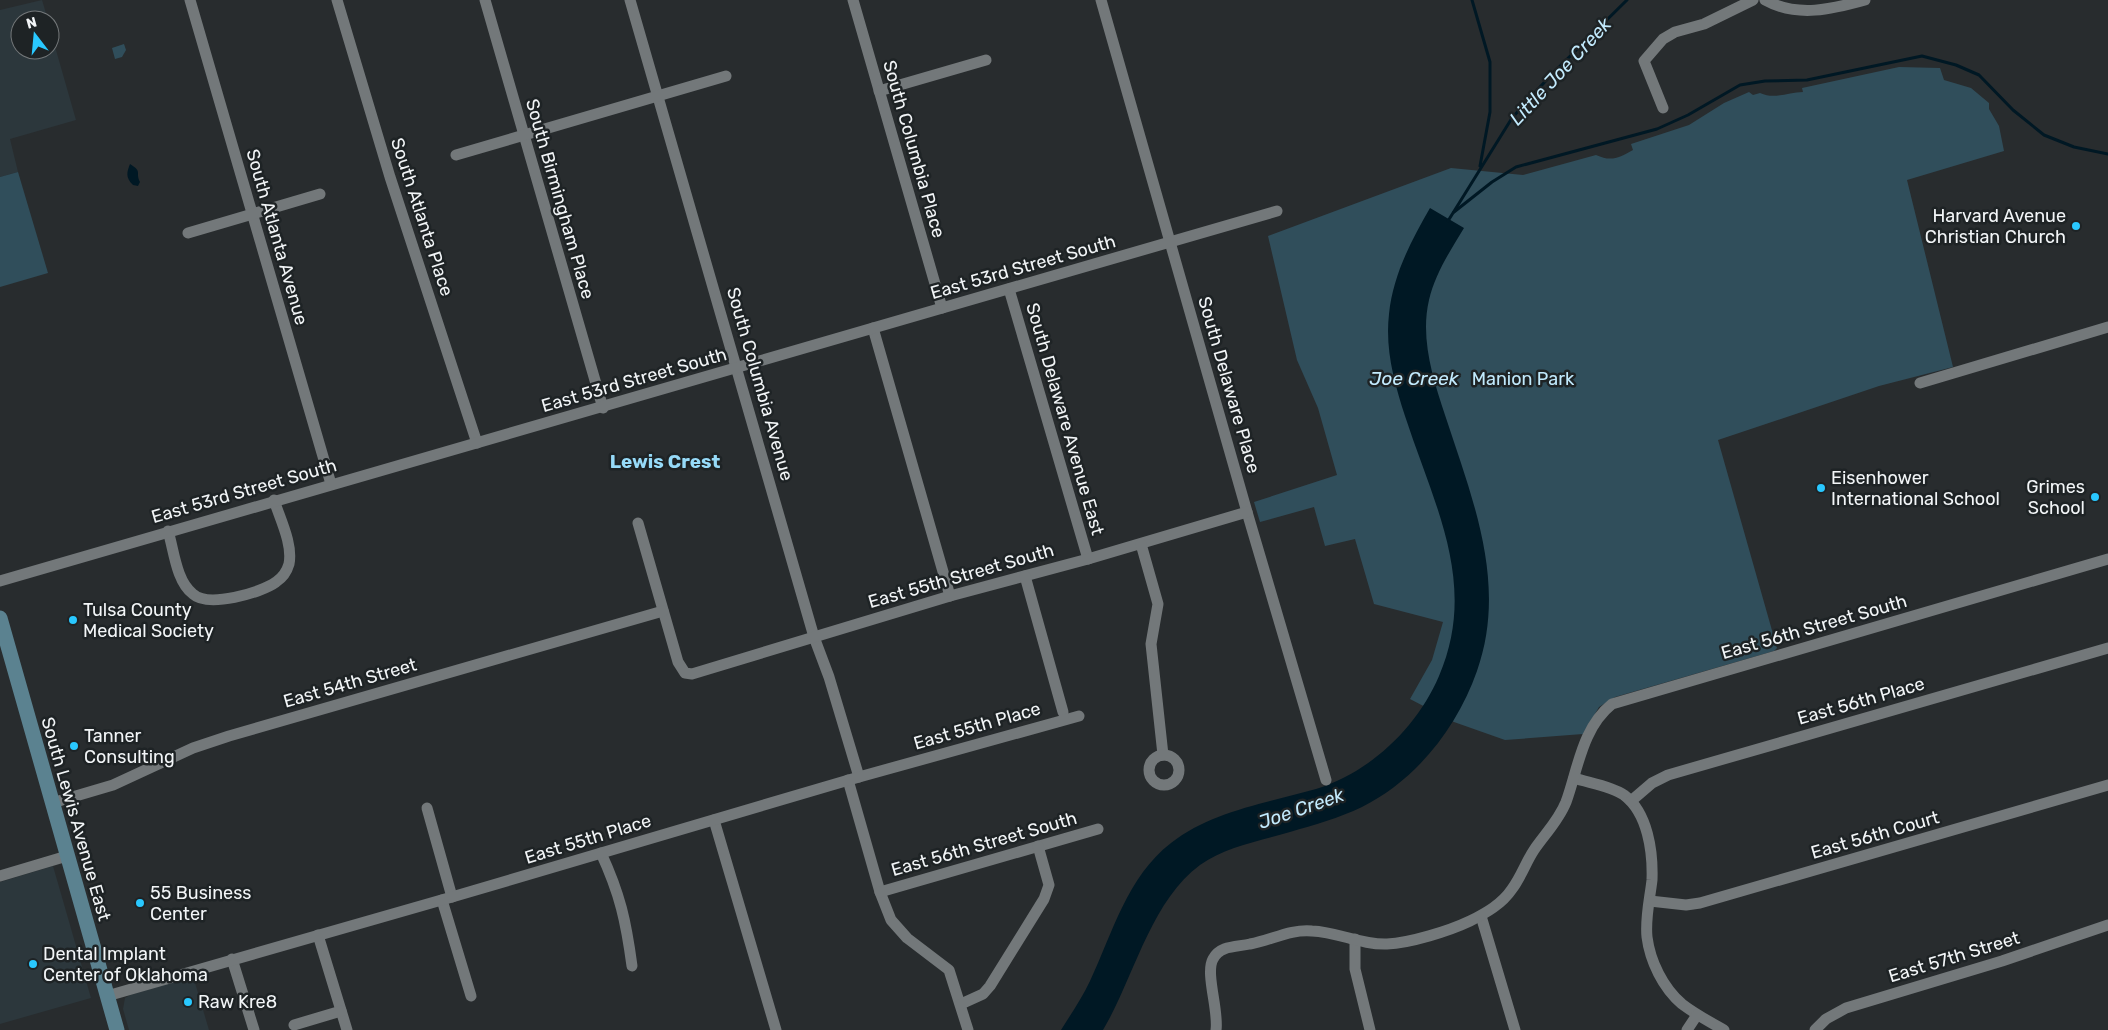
<svg xmlns="http://www.w3.org/2000/svg" width="2108" height="1030" viewBox="0 0 2108 1030" font-family="Rubik,sans-serif">
<style>
.built{fill:#2c373c}
.green{fill:#304e5b}
.water{fill:#001824}
.lines{fill:none;stroke-linecap:round;stroke-linejoin:round}
.stream{stroke:#001824;stroke-width:3}
.street{stroke:#73787a;stroke-width:11}
.secondary{stroke:#5b8290;stroke-width:15}
.poi-dot{fill:#29c8ff;stroke:#1e2325;stroke-width:2}
.labels{text-anchor:middle;stroke-width:5;stroke-linejoin:round;paint-order:stroke}
.street-label{font-size:18px;fill:#f2f5f7;stroke:#1e2325}
.poi-label{font-size:18px;fill:#f2f5f7;stroke:#1e2325;text-anchor:start}
.park-label{font-size:18px;fill:#c0e9fc;stroke:#1e2325}
.water-label{font-size:19px;font-style:italic;fill:#c3ebfe;stroke:#1e2325}
.neighbourhood-label{font-size:19px;font-weight:bold;fill:#96daf8;stroke:#1e2325}
</style>
<rect width="100%" height="100%" fill="#282c2e"/>
<g class="built">
<polygon points="42,0 48,20 20,20 20,50 50,50 50,29 76,120 10,139 18,172 0,177 0,10"/>
<polygon points="53,866 91,998 0,1024 0,882"/>
<polygon points="193,976 209,1030 129,1030 123,1009 125,998 130,995"/>
</g>
<g class="green">
<polygon points="124,44 126,50 122,57 115,59 112,48"/>
<path d="M1899,67L1940,68L1944,80L1971,88L1989,103V109L1999,126L2004,151L1907,180L1953,367L1879,386L1718,440L1777,648L1774,651L1615,697L1599,707L1583,734L1505,740L1454,722L1410,699L1432,660L1443,622L1374,604L1355,539L1325,546L1314,507L1260,522L1254,502L1337,475L1318,408L1297,360L1268,236L1451,168L1523,175L1596,155C1611,162 1619,158 1633,150L1631,144L1689,125L1724,103L1749,92L1753,95L1760,93C1775,100 1788,92 1803,92L1802,88Z"/>
<polygon points="18,172 48,273 0,287 0,177"/>
</g>
<g class="water">
<path d="M130,164C143,172 135,172 140,182L138,186L133,185C125,177 127,172 130,164Z"/>
<path d="M1430,208L1464,228C1450,251 1435,274 1429,300C1420,338 1433,379 1445,415C1472,498 1508,583 1477,671C1457,728 1416,780 1362,807C1339,818 1314,825 1290,832C1260,841 1225,847 1200,865C1150,902 1134,978 1103,1030H1061C1071,1014 1082,998 1090,981C1113,932 1127,877 1171,843C1212,811 1267,803 1316,789C1369,773 1417,728 1439,676C1479,583 1433,503 1405,416C1394,382 1385,349 1389,314C1393,275 1411,241 1430,208Z"/>
</g>
<g class="lines">
<g class="stream">
<polyline points="1472,0 1490,62 1490,112 1480,166"/>
<polyline points="1454,212 1492,182 1516,167 1657,129 1688,115 1740,85 1765,81 1807,80 1922,56 1956,65 1979,75 2013,110 2044,135 2074,147 2108,154"/>
<polyline points="1448,221 1512,118 1551,75 1627,0"/>
</g>
<g class="street">
<polyline points="190,0 331,484"/>
<polyline points="337,0 390,177 477,443"/>
<polyline points="485,0 603,408"/>
<polyline points="630,0 814,637 829,677 859,777"/>
<polyline points="853,0 942,308"/>
<polyline points="1101,0 1247,512 1326,780"/>
<path d="M1765,0C1797,18 1833,9 1865,0"/>
<polyline points="879,91 986,60"/>
<polyline points="1663,108 1644,61 1663,39 1675,32 1704,24 1753,0"/>
<polyline points="456,155 726,76"/>
<polyline points="188,233 320,194"/>
<polyline points="1009,289 1088,559"/>
<polyline points="873,328 950,596"/>
<polyline points="1920,383 2108,327"/>
<polyline points="638,523 678,662 685,673 692,674 950,596 1088,559 1247,512"/>
<path d="M168,531C174,550 176,581 193,594C208,608 261,593 276,582C282,578 287,571 289,564C293,544 280,519 274,500"/>
<polyline points="1141,544 1158,604 1151,644 1163,755"/>
<polyline points="1025,576 1063,712"/>
<polyline points="0,581 1277,211"/>
<circle cx="1164" cy="770" r="15"/>
<path d="M1574,778C1589,783 1611,786 1624,795C1648,813 1653,852 1652,880C1650,898 1645,918 1647,937C1650,961 1663,988 1682,1004C1695,1014 1710,1022 1724,1030"/>
<polyline points="848,780 880,892 891,920 907,938 949,970 968,1030"/>
<polyline points="1631,801 1652,783 1668,775 2108,648"/>
<polyline points="52,803 113,785 193,748 229,736 663,611"/>
<polyline points="427,808 452,897"/>
<polyline points="714,820 776,1030"/>
<path d="M601,853C620,894 626,921 632,966"/>
<polyline points="0,876 67,856"/>
<polyline points="880,892 1098,829"/>
<polyline points="442,900 471,996"/>
<polyline points="1650,901 1686,905 1700,903 2108,785"/>
<polyline points="1481,916 1515,1030"/>
<polyline points="318,935 347,1030"/>
<polyline points="1355,939 1355,969 1370,1030"/>
<polyline points="232,959 254,1030"/>
<polyline points="107,996 452,897 859,777 1079,716"/>
<polyline points="961,1004 983,994 990,986 1044,899 1049,885 1038,846"/>
<polyline points="294,1025 341,1011"/>
<path d="M1216,1030C1219,1011 1205,973 1213,959C1220,945 1237,947 1250,944C1272,940 1290,929 1312,931C1338,932 1361,945 1387,944C1410,943 1449,931 1470,921C1486,913 1502,904 1512,889C1521,877 1526,862 1534,850C1545,834 1559,820 1566,802C1578,769 1582,728 1612,704L2108,559"/>
<polyline points="1687,1030 1697,1015"/>
<polyline points="1815,1030 1826,1019 1846,1008 2002,961 2108,925"/>
</g>
<polyline class="secondary" points="0,618 117,1030"/>
</g>
<g class="poi-dot">
<circle cx="2076" cy="226" r="5"/>
<circle cx="1821" cy="488" r="5"/>
<circle cx="2095" cy="497" r="5"/>
<circle cx="73" cy="620" r="5"/>
<circle cx="74" cy="746" r="5"/>
<circle cx="140" cy="903" r="5"/>
<circle cx="33" cy="964" r="5"/>
<circle cx="188" cy="1002" r="5"/>
</g>
<g class="labels">
<g class="street-label">
<text transform="translate(914 149) rotate(74)" y="6">South Columbia Place</text>
<text transform="translate(560 199) rotate(74)" y="6">South Birmingham Place</text>
<text transform="translate(422 217) rotate(72)" y="6">South Atlanta Place</text>
<text transform="translate(277 237) rotate(74)" y="6">South Atlanta Avenue</text>
<text transform="translate(1023 267) rotate(-16)" y="6">East 53rd Street South</text>
<text transform="translate(634 380) rotate(-16)" y="6">East 53rd Street South</text>
<text transform="translate(760 384) rotate(74)" y="6">South Columbia Avenue</text>
<text transform="translate(1229 385) rotate(74)" y="6">South Delaware Place</text>
<text transform="translate(1065 419) rotate(74)" y="6">South Delaware Avenue East</text>
<text transform="translate(244 491) rotate(-16)" y="6">East 53rd Street South</text>
<text transform="translate(961 576) rotate(-16)" y="6">East 55th Street South</text>
<text transform="translate(1814 627) rotate(-16)" y="6">East 56th Street South</text>
<text transform="translate(350 683) rotate(-16)" y="6">East 54th Street</text>
<text transform="translate(1861 701) rotate(-16)" y="6">East 56th Place</text>
<text transform="translate(977 726) rotate(-16)" y="6">East 55th Place</text>
<text transform="translate(76 819) rotate(74)" y="6">South Lewis Avenue East</text>
<text transform="translate(1875 835) rotate(-16)" y="6">East 56th Court</text>
<text transform="translate(588 839) rotate(-17)" y="6">East 55th Place</text>
<text transform="translate(984 844) rotate(-16)" y="6">East 56th Street South</text>
<text transform="translate(1954 957) rotate(-17)" y="6">East 57th Street</text>
</g>
<g class="poi-label">
<text x="2066" y="222" text-anchor="end">Harvard Avenue<tspan x="2066" dy="21">Christian Church</tspan></text>
<text x="1831" y="484">Eisenhower<tspan x="1831" dy="21">International School</tspan></text>
<text x="2085" y="493" text-anchor="end">Grimes<tspan x="2085" dy="21">School</tspan></text>
<text x="83" y="616">Tulsa County<tspan x="83" dy="21">Medical Society</tspan></text>
<text x="84" y="742">Tanner<tspan x="84" dy="21">Consulting</tspan></text>
<text x="150" y="899">55 Business<tspan x="150" dy="21">Center</tspan></text>
<text x="43" y="960">Dental Implant<tspan x="43" dy="21">Center of Oklahoma</tspan></text>
<text x="198" y="1008">Raw Kre8</text>
</g>
<g class="park-label">
<text x="1523" y="385">Manion Park</text>
</g>
<g class="water-label">
<text transform="translate(1560 71) rotate(-47)" y="7">Little Joe Creek</text>
<text x="1414" y="385">Joe Creek</text>
<text transform="translate(1301 808) rotate(-19)" y="7">Joe Creek</text>
</g>
<g class="neighbourhood-label">
<text x="665" y="468">Lewis Crest</text>
</g>
</g>
<g transform="translate(35 35) rotate(344)"><circle r="24" fill="#1e2325" stroke="#737779"/>
<path d="M0-4L9 19L0 12L-9 19Z" fill="#29c8ff"/>
<text y="-8" font-size="14" font-weight="bold" text-anchor="middle" fill="#f2f5f7">N</text>
</g>
</svg>
